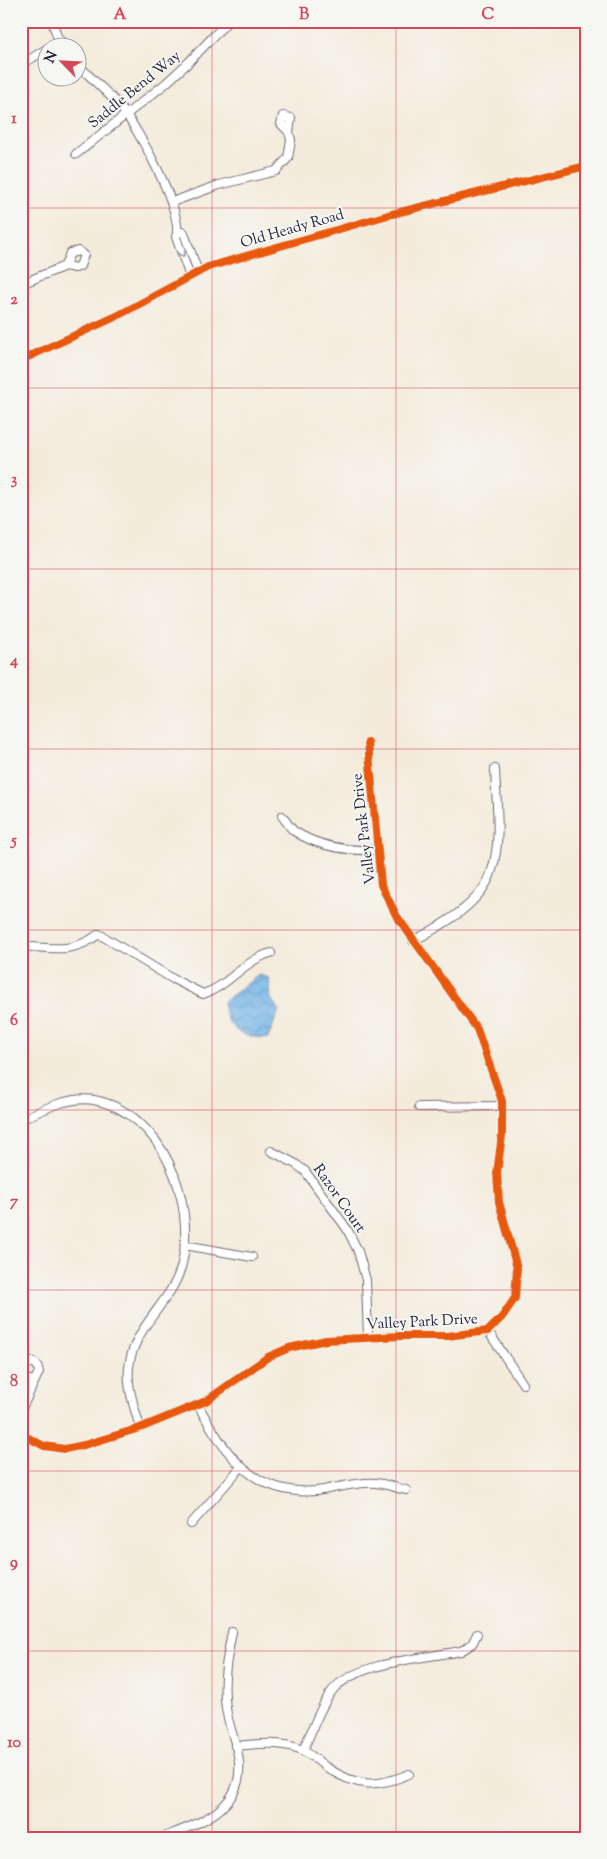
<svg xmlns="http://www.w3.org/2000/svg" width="607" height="1859" viewBox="0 0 607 1859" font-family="'Sorts Mill Goudy',serif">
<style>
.water{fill:url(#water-waves);stroke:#4a6b91}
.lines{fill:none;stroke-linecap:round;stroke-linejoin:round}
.street-casing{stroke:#6c6873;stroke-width:10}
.street{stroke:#fff;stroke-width:8}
.cycleway-casing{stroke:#f6f6f2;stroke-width:11}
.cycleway{stroke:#e8590c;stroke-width:8}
.oneway{stroke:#9c9ca7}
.grid{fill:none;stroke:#d1495b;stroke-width:1;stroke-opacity:0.55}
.labels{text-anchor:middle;stroke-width:4;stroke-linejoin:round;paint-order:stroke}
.street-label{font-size:15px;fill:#22223b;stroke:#f6f6f2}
.neatline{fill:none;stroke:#d1495b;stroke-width:2}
.grid-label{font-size:16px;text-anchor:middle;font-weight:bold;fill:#d1495b}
</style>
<defs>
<pattern id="water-waves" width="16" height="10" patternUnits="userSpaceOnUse" patternTransform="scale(1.25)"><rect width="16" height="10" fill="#73b4e7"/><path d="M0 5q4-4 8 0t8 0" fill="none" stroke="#5e92bc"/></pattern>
</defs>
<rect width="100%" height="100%" fill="#f6f6f2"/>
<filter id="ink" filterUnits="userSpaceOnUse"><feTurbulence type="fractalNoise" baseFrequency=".02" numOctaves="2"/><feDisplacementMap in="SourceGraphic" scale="10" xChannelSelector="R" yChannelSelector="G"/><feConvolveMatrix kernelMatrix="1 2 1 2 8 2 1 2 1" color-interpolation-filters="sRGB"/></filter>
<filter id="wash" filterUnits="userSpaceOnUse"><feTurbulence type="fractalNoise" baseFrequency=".0096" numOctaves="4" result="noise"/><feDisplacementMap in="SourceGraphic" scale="20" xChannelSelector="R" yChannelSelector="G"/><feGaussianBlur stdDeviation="1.12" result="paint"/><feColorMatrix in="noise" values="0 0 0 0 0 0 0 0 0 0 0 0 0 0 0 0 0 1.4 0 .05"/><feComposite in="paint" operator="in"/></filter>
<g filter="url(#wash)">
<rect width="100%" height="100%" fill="#f4ebdb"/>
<path class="water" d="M259,975L269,978L271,999L279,1010L268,1038C242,1038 226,1030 223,1002Z"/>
</g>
<g filter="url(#ink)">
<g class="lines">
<g class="street-casing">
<g id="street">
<polyline points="52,21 57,36 65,48"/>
<path d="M78,64C91,79 108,92 121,108C138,128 185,213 176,237L190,277"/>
<polyline points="21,65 48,48"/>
<polyline points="76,154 165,84 189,62 228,21"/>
<polyline points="172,202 219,185 276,171 288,158 291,140 289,132 281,124 283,116 291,118 289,133"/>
<polyline points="179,231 184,233 198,272"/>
<polyline points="21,284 65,266 75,268 80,266 84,255 79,251 70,253 65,266"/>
<polyline points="21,360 117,316 208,267 388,215 586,166"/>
<path d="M282,816C286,821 290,828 294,831C318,847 350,851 377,850"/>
<path d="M413,941C441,926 483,903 492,870C502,839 496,802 495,769"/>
<path d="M21,946C52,948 73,954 99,934L173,979L203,994C229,986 244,960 271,953"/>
<polyline points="419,1107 502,1106"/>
<path d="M21,1120C43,1109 69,1096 94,1100C163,1113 196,1201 182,1264C173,1301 137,1323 130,1361C125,1384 134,1405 140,1428"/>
<polyline points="271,1151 294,1163 305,1171 347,1229 358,1251 366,1280 368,1338"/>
<polyline points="185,1245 252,1257"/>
<polyline points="488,1331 523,1384"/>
<path d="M198,1405C225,1453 252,1496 316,1491C335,1489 357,1481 376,1483C386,1484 396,1488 406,1490"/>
<path d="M21,1410L39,1372L37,1365L33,1362C25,1364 22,1370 23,1378L34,1381"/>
<polyline points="21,1434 44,1446 65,1449 84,1445 140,1428 206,1401 268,1357 289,1348 326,1340 401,1336 447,1336 488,1331 502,1317 515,1298 517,1268 499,1202 497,1173 502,1135 502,1101 477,1029 396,915 381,885 368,742"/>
<polyline points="191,1524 241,1467"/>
<path d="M235,1746C257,1744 279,1741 300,1749C309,1753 318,1761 326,1767C356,1787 376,1788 409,1774"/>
<path d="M303,1750C312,1732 319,1708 332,1691C355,1662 425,1658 461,1651L472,1644L477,1634"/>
<path d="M161,1838C200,1823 248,1808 238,1755C235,1739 228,1724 226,1708C222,1682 227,1657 232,1632"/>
</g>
</g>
<use href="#street" class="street"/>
<g class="cycleway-casing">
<g id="cycleway">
<polyline points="21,360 117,316 208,267 388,215 586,166"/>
<polyline points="21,1434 44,1446 65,1449 84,1445 140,1428 206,1401 268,1357 289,1348 326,1340 401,1336 447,1336 488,1331 502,1317 515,1298 517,1268 499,1202 497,1173 502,1135 502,1101 477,1029 396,915 381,885 368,742"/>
</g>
</g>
<use href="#cycleway" class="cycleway"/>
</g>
<defs><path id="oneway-chevron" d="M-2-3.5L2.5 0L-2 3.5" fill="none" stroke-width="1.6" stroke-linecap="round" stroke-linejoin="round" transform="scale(1.25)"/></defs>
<use class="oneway" href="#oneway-chevron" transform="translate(182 254) rotate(71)"/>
</g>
<path class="grid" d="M212,21V1838M396,21V1838M21,208H586M21,388H586M21,569H586M21,749H586M21,930H586M21,1110H586M21,1290H586M21,1471H586M21,1651H586"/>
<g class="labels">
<g class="street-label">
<text transform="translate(134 89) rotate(-39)" y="5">Saddle Bend Way</text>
<text transform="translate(292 228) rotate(-16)" y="5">Old Heady Road</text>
<text transform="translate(363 829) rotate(-97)" y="5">Valley Park Drive</text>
<text transform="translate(340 1198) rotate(55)" y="5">Razor Court</text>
<text transform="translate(422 1321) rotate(-3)" y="5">Valley Park Drive</text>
</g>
</g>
<rect width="607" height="1859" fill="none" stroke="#f6f6f2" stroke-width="55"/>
<g transform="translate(62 62) rotate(294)"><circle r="24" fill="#f6f6f2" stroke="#a1a1a9"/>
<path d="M0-4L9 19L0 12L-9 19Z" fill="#d1495b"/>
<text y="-8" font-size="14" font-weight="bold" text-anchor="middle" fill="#22223b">N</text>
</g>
<rect x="28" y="28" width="552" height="1804" class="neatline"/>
<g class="grid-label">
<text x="120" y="19">A</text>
<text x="304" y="19">B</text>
<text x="488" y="19">C</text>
<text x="14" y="123">1</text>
<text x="14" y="304">2</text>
<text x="14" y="484">3</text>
<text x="14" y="665">4</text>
<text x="14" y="845">5</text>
<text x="14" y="1025">6</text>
<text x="14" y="1206">7</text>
<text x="14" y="1386">8</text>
<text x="14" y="1567">9</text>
<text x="14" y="1747">10</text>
</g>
</svg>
